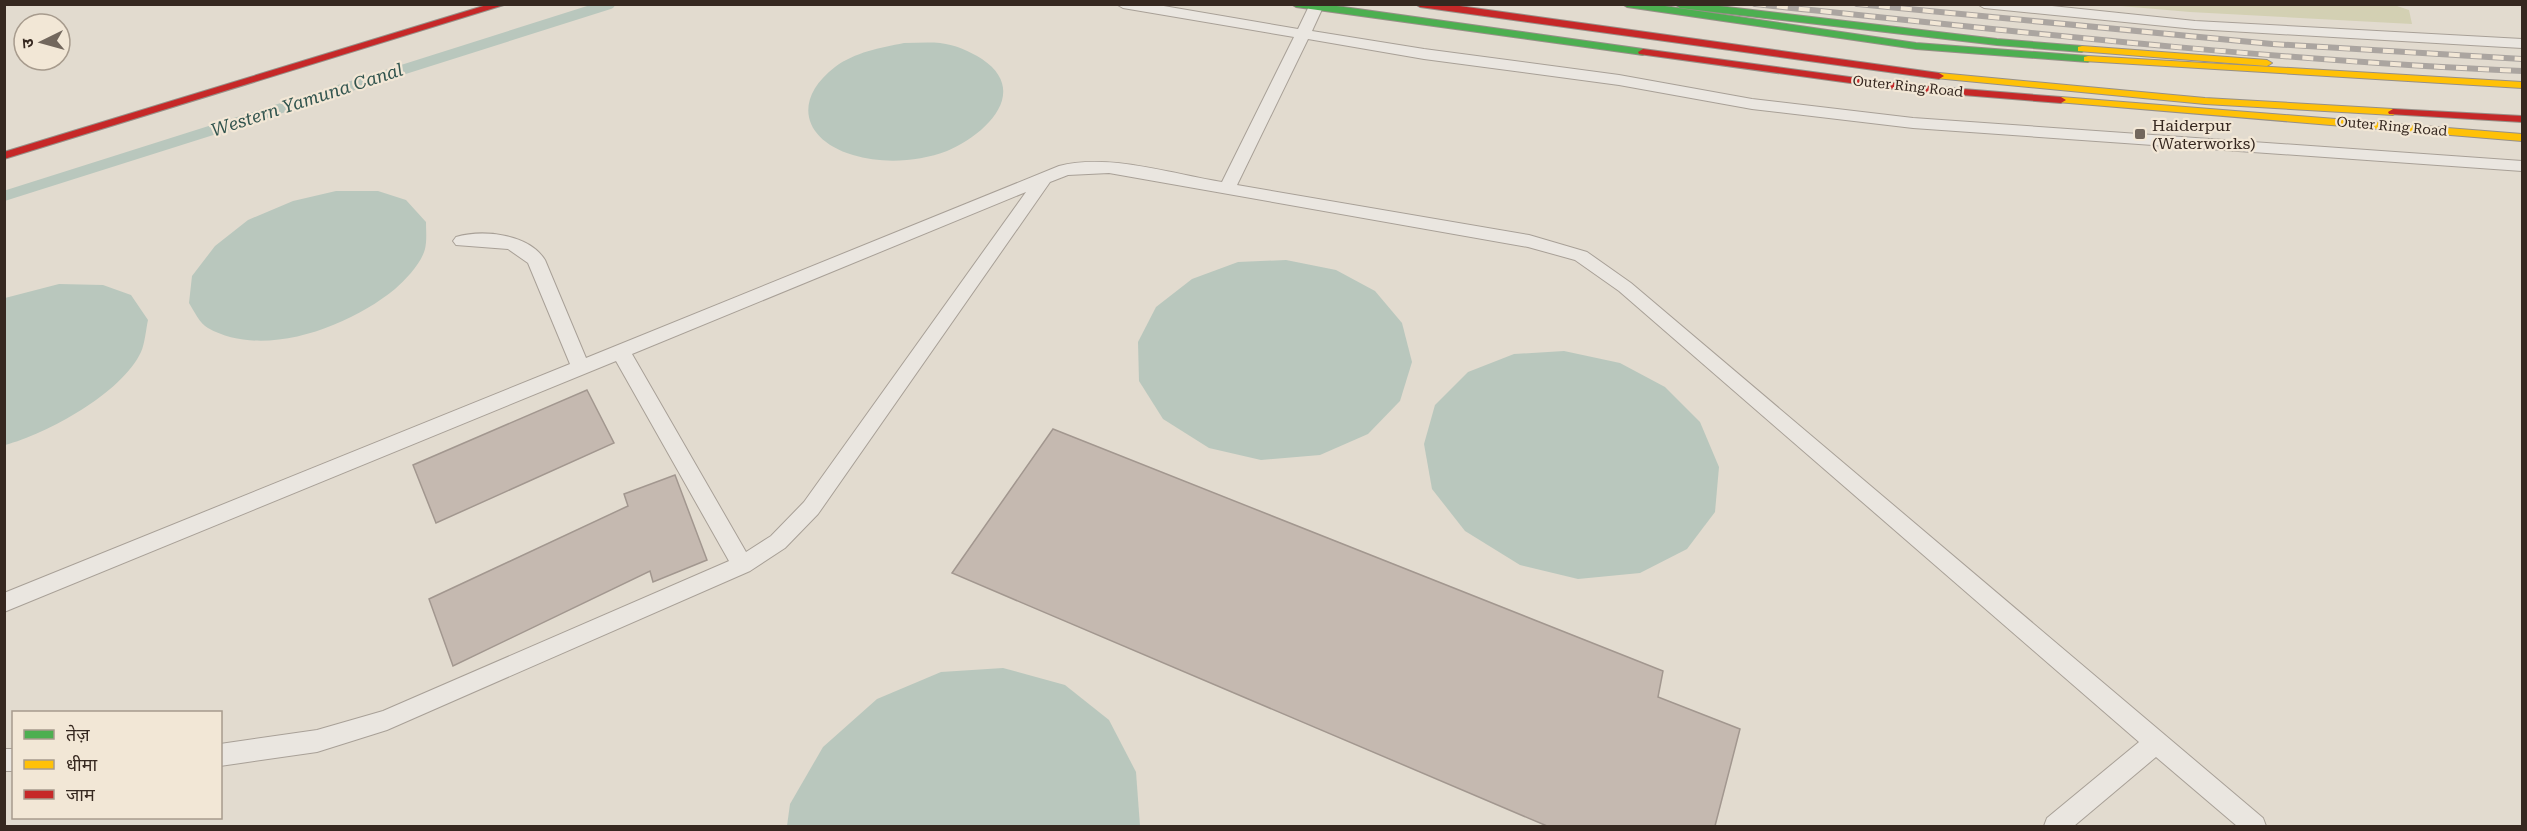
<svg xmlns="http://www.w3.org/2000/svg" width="2527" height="831" viewBox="0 0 2527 831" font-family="'Roboto Serif','Noto Sans Devanagari',serif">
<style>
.green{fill:#d3d0b3}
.water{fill:#b9c7bd}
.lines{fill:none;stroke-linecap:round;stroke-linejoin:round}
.stream{stroke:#b9c7bd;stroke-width:10}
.building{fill:#c5b9b0;stroke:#a2978f;stroke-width:1.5}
.lane-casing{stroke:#a8a097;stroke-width:2}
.fast-casing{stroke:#979088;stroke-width:2}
.slow-casing{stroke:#979088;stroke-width:2}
.jam-casing{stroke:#979088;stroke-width:2}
.lane{fill:#eae6e0;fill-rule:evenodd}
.fast{fill:#4caf50;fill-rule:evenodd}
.slow{fill:#ffc107;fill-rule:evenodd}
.jam{fill:#c62828;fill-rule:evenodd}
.rail-casing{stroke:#aba5a0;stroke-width:6}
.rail{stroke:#f2e7d6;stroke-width:4;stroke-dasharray:11;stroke-linecap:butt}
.poi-dot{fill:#72675d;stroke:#f2e7d6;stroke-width:2}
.labels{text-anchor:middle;stroke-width:4.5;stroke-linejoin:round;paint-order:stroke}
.far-street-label{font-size:14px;fill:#362820;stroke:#f2e7d6}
.poi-label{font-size:16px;fill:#362820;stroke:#f2e7d6;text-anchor:start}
.water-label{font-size:18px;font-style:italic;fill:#31544e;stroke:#f2e7d6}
</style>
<rect width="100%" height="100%" fill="#e2dbcf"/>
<polygon class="green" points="2109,5 2394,5 2409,10 2412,24 2190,12"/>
<g class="water">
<path d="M904,43C916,43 928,42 940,43C956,45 969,51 982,59C1031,92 985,135 947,151C918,162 882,164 853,155C803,140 792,100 835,67C855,52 880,48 904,43Z"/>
<path d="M336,191H378L406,200L426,222C426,230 427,241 425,249C421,264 406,279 395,289C350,326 264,360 208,328C200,324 194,311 189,303L192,276L215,246L248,220L293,201Z"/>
<polygon points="1286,260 1336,270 1375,291 1402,323 1412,362 1400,401 1368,434 1320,455 1261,460 1209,448 1163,419 1139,381 1138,342 1156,307 1192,279 1238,262"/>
<path d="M59,284L103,285L131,295L148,320C146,329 145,343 141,352C122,393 47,434 5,445V298Z"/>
<polygon points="1564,351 1620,363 1665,387 1700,422 1719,467 1715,512 1687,549 1640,573 1578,579 1520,565 1465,531 1432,489 1424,444 1435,405 1468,372 1514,354"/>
<polygon points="1003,668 1065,685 1109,720 1136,772 1140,826 787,826 790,804 823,747 877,699 941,672"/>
</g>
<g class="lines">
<polyline class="stream" points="4,196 610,4"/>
</g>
<g class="building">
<polygon points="587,390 614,443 436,523 413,465"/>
<polygon points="1053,429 1663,671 1658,697 1740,729 1715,826 1547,826 952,573"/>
<polygon points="675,475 707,560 653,582 650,571 453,666 429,599 628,506 624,494"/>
</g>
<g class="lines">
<g class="lane-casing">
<g id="lane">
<path d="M1116,4H1152L1298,29L1310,4H1322L1323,7L1312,31L1424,49L1619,75L1752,99L1913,118L2522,161V171L1913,128L1752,109L1619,85L1424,59L1308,39L1237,185L1529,235L1587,252L1631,283L2263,818L2266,826H2237L2156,757L2074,826H2044L2047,818L2139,742L1619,291L1575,260L1528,247L1109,173L1068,175L1050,182L818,514L785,548L750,571L387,730L317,752L220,766V744L317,730L383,711L729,561L616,361L4,612V593L570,364L528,263L508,249L456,245L453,241L456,237C483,229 529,234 545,260L586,358L1059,166C1108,153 1172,174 1222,182L1294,37L1123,8ZM1026,192L804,502L771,536L746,552L632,354Z"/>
<polygon points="1977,4 2033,4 2195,21 2522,39 2522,48 2195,29 1984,8"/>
<rect x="4" y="749" width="10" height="22"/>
</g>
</g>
<g class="fast-casing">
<g id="fast">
<polygon points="1291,4 1322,4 1643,49 1648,52 1643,55 1296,7"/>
<polygon points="1622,4 1651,4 1916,43 2088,56 2093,59 2088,62 1916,49 1627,7"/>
<polygon points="1675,4 1702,4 1997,39 2082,46 2087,49 2082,52 1997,45 1680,8"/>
</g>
</g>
<g class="slow-casing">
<g id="slow">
<polygon points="2082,46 2267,60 2272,63 2267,66 2078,51 2078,47"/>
<polygon points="2088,56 2522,82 2522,88 2084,61 2084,57"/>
<polygon points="1939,73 2205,98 2393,109 2398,112 2393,115 2205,104 1935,78 1935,74"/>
<polygon points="2061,97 2522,134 2522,141 2057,102 2056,100"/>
</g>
</g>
<g class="jam-casing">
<g id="jam">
<polygon points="490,4 507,4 4,159 4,152"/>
<polygon points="1415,4 1445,4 1939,73 1944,76 1939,79 1420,7"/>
<polygon points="1643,49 1901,84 2061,97 2066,100 2061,103 1901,90 1639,54 1638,52"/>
<polygon points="2393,109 2522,116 2522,122 2389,114 2388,112"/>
</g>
</g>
<use href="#lane" class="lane"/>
<use href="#fast" class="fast"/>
<use href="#slow" class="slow"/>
<use href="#jam" class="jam"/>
<g class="rail-casing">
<g id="rail">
<path d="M1755,4C2010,31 2266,60 2522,71"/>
<polyline points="1857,4 2272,44 2522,59"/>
</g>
</g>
<use href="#rail" class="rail"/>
</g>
<rect class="poi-dot" x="2134" y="128" width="12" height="12" rx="3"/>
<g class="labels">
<g class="far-street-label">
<text transform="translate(1908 86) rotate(6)" y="5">Outer Ring Road</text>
<text transform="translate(2392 126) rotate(5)" y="5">Outer Ring Road</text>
</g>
<g class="poi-label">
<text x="2152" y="131">Haiderpur<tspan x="2152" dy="18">(Waterworks)</tspan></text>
</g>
<g class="water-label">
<text transform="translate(307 100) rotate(-18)" y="6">Western Yamuna Canal</text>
</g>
</g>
<rect width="2527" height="831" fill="none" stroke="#362820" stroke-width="12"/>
<rect x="12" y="711" width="210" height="108" fill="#f2e7d6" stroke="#a79b8d" stroke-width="1.5"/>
<rect x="24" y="730" width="30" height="9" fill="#4caf50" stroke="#a79b8d" stroke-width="1.5"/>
<text x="66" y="741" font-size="18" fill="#362820">तेज़</text>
<rect x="24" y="760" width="30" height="9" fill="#ffc107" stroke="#a79b8d" stroke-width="1.5"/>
<text x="66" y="771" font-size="18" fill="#362820">धीमा</text>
<rect x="24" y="790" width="30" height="9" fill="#c62828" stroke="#a79b8d" stroke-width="1.5"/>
<text x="66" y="801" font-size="18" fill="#362820">जाम</text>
<g transform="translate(42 42) rotate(265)"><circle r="28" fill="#f2e7d6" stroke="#a79b8d" stroke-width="1.5"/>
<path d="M0-4.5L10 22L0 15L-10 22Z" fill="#72675d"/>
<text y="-9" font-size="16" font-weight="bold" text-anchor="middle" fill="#362820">उ</text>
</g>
</svg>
